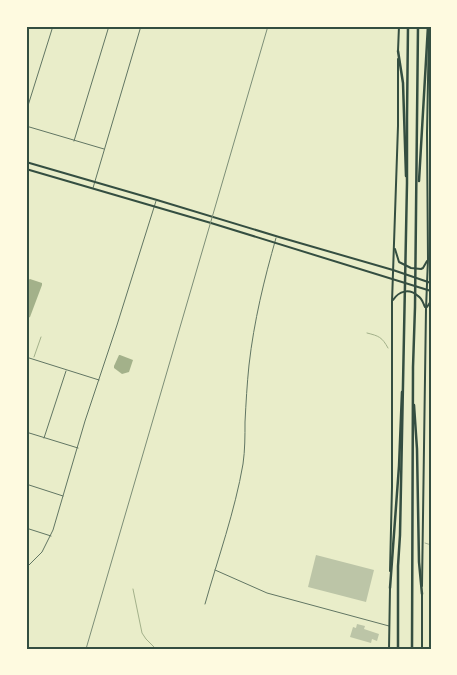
<svg xmlns="http://www.w3.org/2000/svg" width="457" height="675" viewBox="0 0 457 675" font-family="Montserrat,sans-serif">
<style>
.water{fill:#a3b18a}
.lines{fill:none;stroke-linecap:round;stroke-linejoin:round}
.stream{stroke:#a3b18a;stroke-width:1}
.building{fill:#bcc5a7}
.service{stroke:#617663;stroke-width:0.5}
.minor{stroke:#617663;stroke-width:1}
.tertiary{stroke:#617663;stroke-width:1}
.secondary{stroke:#344e41;stroke-width:2}
.motorway{stroke:#344e41;stroke-width:2.5}
.rail{stroke:#7c8e77;stroke-width:1}
.neatline{fill:none;stroke:#344e41;stroke-width:2}
</style>
<rect width="100%" height="100%" fill="#e9edc9"/>
<g class="water">
<polygon points="30,279 42,283 42,285 30,317 26,319 26,281"/>
<polygon points="119,355 120,355 133,360 129,372 122,374 114,368 114,366"/>
</g>
<g class="lines">
<g class="stream">
<path d="M367,333C379,336 382,337 388,348"/>
<polyline points="34,357 41,337"/>
<polyline points="430,373 431,374"/>
<polyline points="133,589 142,633 146,639 154,647 154,649"/>
</g>
</g>
<g class="building">
<polygon points="316,555 374,570 366,602 308,587"/>
<polygon points="357,624 365,626 364,629 379,634 377,641 372,639 371,643 350,637 353,627 356,628"/>
</g>
<g class="lines">
<polyline class="service" points="425,543 431,545"/>
<g class="minor">
<polyline points="26,112 53,26"/>
<polyline points="26,126 104,149"/>
<polyline points="74,141 109,26"/>
<polyline points="93,188 141,26"/>
<polyline points="26,357 99,380"/>
<polyline points="26,432 78,448"/>
<polyline points="44,438 66,371"/>
<polyline points="26,484 63,496"/>
<polyline points="26,528 51,536"/>
<polyline points="215,570 267,593 389,626"/>
<path d="M205,604C218,558 235,511 243,464C245,450 245,436 245,422C246,403 247,384 249,365C254,321 264,280 276,238"/>
</g>
<polyline class="tertiary" points="26,568 42,552 53,530 85,421 117,325 156,201"/>
<g class="secondary">
<polyline points="398,51 399,26"/>
<polyline points="26,162 157,200 279,237 393,270 431,283"/>
<polyline points="26,169 211,223 431,291"/>
<polyline points="395,249 399,262 411,268 421,269 423,268 427,261"/>
<path d="M393,300C399,291 409,288 418,296C422,298 423,303 425,307"/>
<polyline points="427,307 431,301"/>
<polyline points="390,571 392,487 392,302 398,126 398,59"/>
<polyline points="422,586 426,309 428,259 427,133 429,29"/>
<polyline points="389,649 390,588"/>
<polyline points="422,649 422,593"/>
</g>
<g class="motorway">
<polyline points="398,51 403,83 406,176"/>
<polyline points="419,181 428,26"/>
<polyline points="414,405 417,449 419,562 422,594"/>
<polyline points="390,588 399,466 402,392"/>
<polyline points="398,649 398,566 400,535 407,183 407,117 408,26"/>
<polyline points="412,649 413,367 415,307 418,26"/>
</g>
<polyline class="rail" points="86,649 268,26"/>
</g>
<rect width="457" height="675" fill="none" stroke="#fefae0" stroke-width="55"/>
<rect x="28" y="28" width="402" height="620" class="neatline"/>
</svg>
